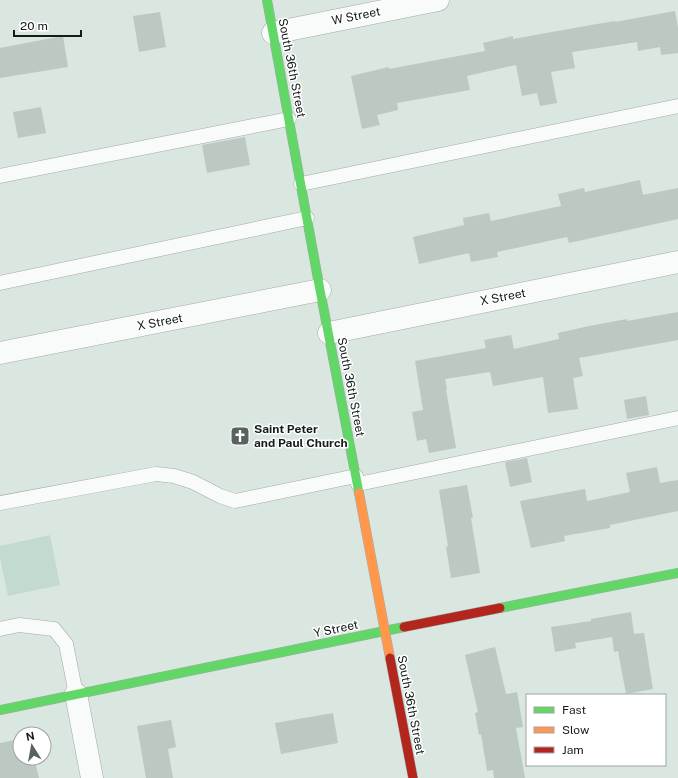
<svg xmlns="http://www.w3.org/2000/svg" width="678" height="778" viewBox="0 0 678 778" font-family="'Public Sans',sans-serif">
<style>
.green{fill:#c3dad0}
.building{fill:#bbc9c2}
.lines{fill:none;stroke-linecap:round;stroke-linejoin:round}
.lane-casing{stroke:#a2aba6;stroke-width:15}
.street-casing{stroke:#a2aba6;stroke-width:23}
.fast-casing{stroke:#a2aba6;stroke-width:10}
.slow-casing{stroke:#a2aba6;stroke-width:10}
.jam-casing{stroke:#a2aba6;stroke-width:10}
.lane{stroke:#f9fbfa;stroke-width:14}
.street{stroke:#f9fbfa;stroke-width:22}
.fast{stroke:#63d668;stroke-width:9}
.slow{stroke:#ff974d;stroke-width:9}
.jam{stroke:#b3261e;stroke-width:9}
.labels{text-anchor:middle;stroke-width:3;stroke-linejoin:round;paint-order:stroke}
.street-label{font-size:12px;fill:#141b18;stroke:#fff}
.poi-label{font-size:12px;font-weight:bold;fill:#141b18;stroke:#fff;text-anchor:start}
</style>
<rect width="100%" height="100%" fill="#dae6e0"/>
<polygon class="green" points="50,535 60,585 8,596 0,558 0,546"/>
<g class="building">
<polygon points="675,11 678,28 678,53 661,55 660,47 638,51 637,42 572,52 575,68 551,72 557,103 540,106 537,93 522,96 516,65 467,76 470,90 397,103 398,110 377,115 380,125 362,129 351,76 389,67 389,69 485,51 483,43 513,36 513,39 591,25 615,21 615,22"/>
<polygon points="160,12 166,47 139,52 133,16"/>
<polygon points="63,36 68,67 0,78 0,48"/>
<polygon points="41,107 46,133 18,138 13,112"/>
<polygon points="245,137 250,165 207,173 202,145"/>
<polygon points="640,180 643,195 678,188 678,219 569,243 567,237 497,252 498,257 471,262 469,253 419,264 413,237 464,225 463,218 489,213 491,221 561,206 558,194 584,188 585,192"/>
<polygon points="678,312 678,340 579,358 583,376 573,378 578,409 548,413 543,377 493,386 490,372 445,379 447,389 446,389 456,448 429,453 426,439 417,441 412,412 423,410 415,361 486,348 484,340 511,335 514,349 559,339 558,333 589,326 627,319 627,321"/>
<polygon points="646,396 649,415 627,419 624,400"/>
<polygon points="527,458 532,482 510,487 505,462"/>
<polygon points="657,467 660,483 678,480 678,511 610,525 610,528 564,536 565,541 531,548 520,501 585,489 587,501 630,492 626,473"/>
<polygon points="467,485 473,518 471,518 480,573 451,578 446,547 448,546 439,490"/>
<polygon points="631,612 634,634 644,633 653,689 626,694 618,651 614,652 612,637 575,643 576,648 555,652 551,627 591,621 591,619"/>
<polygon points="495,647 506,694 517,692 523,727 516,728 525,778 494,778 493,770 487,771 481,734 479,735 475,713 478,712 465,655"/>
<polygon points="333,713 338,743 281,754 275,723"/>
<polygon points="171,720 176,747 168,749 173,778 146,778 137,726"/>
<polygon points="20,739 20,758 34,758 39,778 0,778 0,743"/>
</g>
<g class="lines">
<g class="lane-casing">
<g id="lane">
<polyline points="0,176 289,119"/>
<polyline points="301,184 678,106"/>
<polyline points="0,283 307,218"/>
<polyline points="358,484 678,418"/>
<polyline points="0,503 156,474 174,476 193,482 220,496 235,501 356,476"/>
<polyline points="0,629 19,625 54,629 66,644 76,694"/>
</g>
</g>
<g class="street-casing">
<g id="street">
<polyline points="273,33 438,0"/>
<polyline points="329,333 678,262"/>
<polyline points="0,353 320,290"/>
<polyline points="76,694 92,778"/>
</g>
</g>
<g class="fast-casing">
<g id="fast">
<polyline points="267,0 320,290 359,493"/>
<polyline points="500,608 678,573"/>
<polyline points="0,710 404,627"/>
</g>
</g>
<g class="slow-casing">
<polyline id="slow" points="359,493 390,658"/>
</g>
<g class="jam-casing">
<g id="jam">
<polyline points="404,627 500,608"/>
<polyline points="390,658 413,778"/>
</g>
</g>
<use href="#lane" class="lane"/>
<use href="#street" class="street"/>
<use href="#fast" class="fast"/>
<use href="#slow" class="slow"/>
<use href="#jam" class="jam"/>
</g>
<defs>
<g id="church-square" transform="scale(1)"><rect x="-9" y="-9" width="18" height="18" rx="4" fill="#59625e" stroke="#fff"/><path d="M-1.2-6h2.4v3.5h3.3v2.4h-3.3V6h-2.4V-.1h-3.3v-2.4h3.3Z" fill="#fff"/></g>
</defs>
<g fill-rule="evenodd">
<use href="#church-square" x="240" y="436"/>
</g>
<g class="labels">
<g class="street-label">
<text transform="translate(356 16) rotate(-11)" y="4">W Street</text>
<text transform="translate(292 68) rotate(79)" y="4">South 36th Street</text>
<text transform="translate(503 297) rotate(-11)" y="4">X Street</text>
<text transform="translate(160 322) rotate(-11)" y="4">X Street</text>
<text transform="translate(351 387) rotate(79)" y="4">South 36th Street</text>
<text transform="translate(336 629) rotate(-12)" y="4">Y Street</text>
<text transform="translate(411 705) rotate(79)" y="4">South 36th Street</text>
</g>
<g class="poi-label">
<text x="254" y="433">Saint Peter<tspan x="254" dy="14">and Paul Church</tspan></text>
</g>
</g>
<rect x="526" y="694" width="140" height="72" fill="#ffffff" stroke="#a1a4a3"/>
<rect x="534" y="707" width="20" height="6" fill="#63d668" stroke="#a1a4a3"/>
<text x="562" y="714" font-size="12" fill="#141b18">Fast</text>
<rect x="534" y="727" width="20" height="6" fill="#ff974d" stroke="#a1a4a3"/>
<text x="562" y="734" font-size="12" fill="#141b18">Slow</text>
<rect x="534" y="747" width="20" height="6" fill="#b3261e" stroke="#a1a4a3"/>
<text x="562" y="754" font-size="12" fill="#141b18">Jam</text>
<g transform="translate(32 746) rotate(349)"><circle r="19" fill="#ffffff" stroke="#a1a4a3"/>
<path d="M0-3L7 15L0 10L-7 15Z" fill="#59625e"/>
<text y="-6" font-size="11" font-weight="bold" text-anchor="middle" fill="#141b18">N</text>
</g>
<path d="M14 30v6h67v-6" fill="none" stroke="#141b18" stroke-width="2"/>
<text x="20" y="30" font-size="12" fill="#141b18" stroke="#ffffff" stroke-width="3" paint-order="stroke">20 m</text>
</svg>
